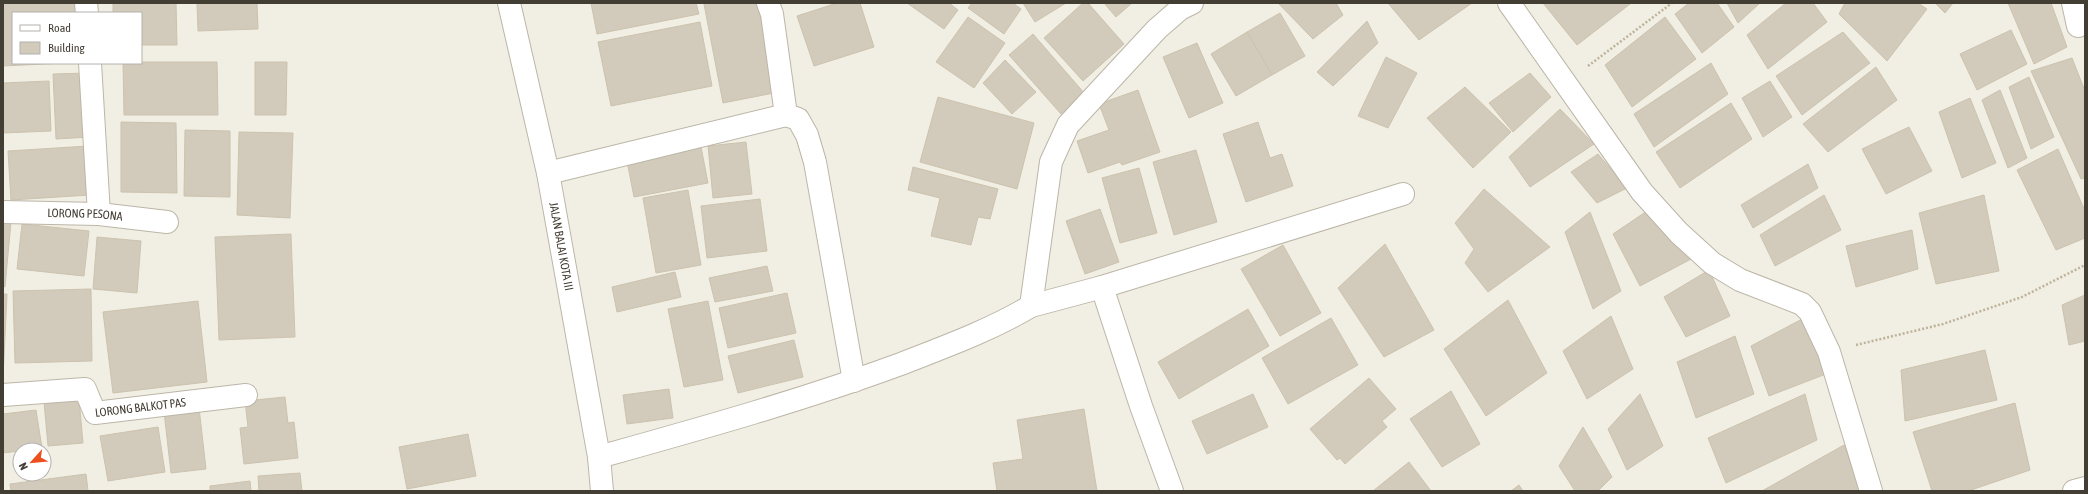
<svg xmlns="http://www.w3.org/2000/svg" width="2088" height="494" viewBox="0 0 2088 494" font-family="'Asap Condensed',sans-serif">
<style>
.building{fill:#d2caba;stroke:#ccc3ae}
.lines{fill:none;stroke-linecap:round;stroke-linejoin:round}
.minor-casing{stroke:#bcb6a7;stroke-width:24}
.path{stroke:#bdb39a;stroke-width:2.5;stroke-dasharray:2 2;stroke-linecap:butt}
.minor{stroke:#fff;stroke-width:22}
.labels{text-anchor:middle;stroke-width:3;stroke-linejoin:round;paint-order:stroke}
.street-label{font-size:12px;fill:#433e34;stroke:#fff}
</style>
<rect width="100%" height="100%" fill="#f1eee4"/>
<g class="building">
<polygon points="3,3 79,3 79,13 13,13 13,63 64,63 3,66"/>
<polygon points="113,3 176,3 177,45 141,45 141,13 113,13"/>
<polygon points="197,3 257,3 258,29 198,31"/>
<polygon points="591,3 696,3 699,14 597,34"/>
<polygon points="711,3 761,3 779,92 723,103 704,4"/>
<polygon points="837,3 860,3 874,47 814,66 797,16"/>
<polygon points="907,3 949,3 958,10 944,29"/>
<polygon points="972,3 1013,3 1021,9 1004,34 968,8"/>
<polygon points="1023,3 1066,3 1035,22"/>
<polygon points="1083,3 1088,3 1124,44 1083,81 1044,38"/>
<polygon points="1104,3 1132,3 1116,17"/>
<polygon points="1278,3 1336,3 1343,15 1313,39"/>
<polygon points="1388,3 1472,3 1419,40"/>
<polygon points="1543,3 1629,3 1630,4 1577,45"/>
<polygon points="1689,3 1717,3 1734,27 1702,53 1675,14"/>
<polygon points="1727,3 1760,3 1738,23"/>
<polygon points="1786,3 1813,3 1827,22 1768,69 1747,35"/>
<polygon points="1845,3 1918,3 1927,9 1887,61 1839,14"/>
<polygon points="1935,3 1953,3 1945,13"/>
<polygon points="2008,3 2051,3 2067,47 2034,64"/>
<polygon points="1280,13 1305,56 1272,75 1247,32"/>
<polygon points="968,17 1005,43 974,88 936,62"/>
<polygon points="1665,17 1696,59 1632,107 1605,65"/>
<polygon points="1367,21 1378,43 1333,86 1317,72"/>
<polygon points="700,22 712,86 611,106 598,42"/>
<polygon points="2011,30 2027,64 1977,90 1960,54"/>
<polygon points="1247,32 1272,75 1236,96 1211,54"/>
<polygon points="1843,32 1870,63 1802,115 1776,76"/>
<polygon points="1033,34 1085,94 1061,114 1009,55"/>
<polygon points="1197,43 1223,103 1189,118 1163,57"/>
<polygon points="1386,57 1417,73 1388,128 1358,116"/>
<polygon points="2072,58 2085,91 2085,178 2081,179 2031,71"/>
<polygon points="1005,60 1036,92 1012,114 983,83"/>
<polygon points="141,62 217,62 218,115 124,115 123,63"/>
<polygon points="255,62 287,62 286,115 255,115"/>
<polygon points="1711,63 1728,94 1654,147 1634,114"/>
<polygon points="1876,67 1897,100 1828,152 1803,124"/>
<polygon points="88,73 91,137 56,139 53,74"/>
<polygon points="1530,73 1551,97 1513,132 1489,103"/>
<polygon points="2029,77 2054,137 2031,149 2009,87"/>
<polygon points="49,81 51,131 3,133 3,83"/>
<polygon points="1770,81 1792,117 1763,137 1742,98"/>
<polygon points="1465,87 1511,132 1473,168 1427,118"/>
<polygon points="1138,90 1160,152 1122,165 1120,162 1088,173 1077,141 1109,130 1099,104"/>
<polygon points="2000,90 2027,158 2008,168 1982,100"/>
<polygon points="938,97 1034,123 1017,189 920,162"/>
<polygon points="1970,98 1996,163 1962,178 1939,112"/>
<polygon points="1731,103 1752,139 1680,188 1656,152"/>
<polygon points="1560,109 1594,144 1530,187 1509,157"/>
<polygon points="121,122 176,123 177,193 121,192"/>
<polygon points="1258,122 1270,158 1282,154 1293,186 1246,202 1223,134"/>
<polygon points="1909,127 1932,171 1886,194 1862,149"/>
<polygon points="185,130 230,131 230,197 184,196"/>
<polygon points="239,132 293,133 290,218 237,215"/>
<polygon points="746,142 752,194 713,198 708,146"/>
<polygon points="88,146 90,195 11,200 8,151"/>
<polygon points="701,147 708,183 634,197 627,161"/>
<polygon points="2058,149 2085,211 2085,238 2056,250 2017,170"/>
<polygon points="1196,150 1217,222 1174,235 1153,162"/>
<polygon points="1598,154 1627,188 1597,203 1571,172"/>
<polygon points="1808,164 1818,188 1753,228 1741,205"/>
<polygon points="913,167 998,189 990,219 978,217 971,245 931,236 940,198 908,190"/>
<polygon points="1139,168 1157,233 1120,243 1102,178"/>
<polygon points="1484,189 1550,247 1488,292 1465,263 1474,249 1455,223"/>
<polygon points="688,190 701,265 656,273 643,198"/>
<polygon points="1824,195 1841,230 1775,266 1760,235"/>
<polygon points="1984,195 1999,271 1936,284 1919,213"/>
<polygon points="760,199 767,251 707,258 701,206"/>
<polygon points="1100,209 1119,262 1085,274 1066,221"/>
<polygon points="1647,211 1693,258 1640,286 1613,234"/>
<polygon points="1590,212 1621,291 1593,309 1565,232"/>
<polygon points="3,221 11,222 5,287 3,286"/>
<polygon points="22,224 89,231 84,276 17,269"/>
<polygon points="1912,230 1918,269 1856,287 1846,246"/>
<polygon points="291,234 295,337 219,340 215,237"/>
<polygon points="97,237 141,241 137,293 93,289"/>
<polygon points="1385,244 1434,330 1384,357 1338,288"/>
<polygon points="1283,245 1321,313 1280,336 1241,269"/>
<polygon points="767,266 773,291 715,302 709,278"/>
<polygon points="1709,270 1730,316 1686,337 1664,297"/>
<polygon points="675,272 681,297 617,312 612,287"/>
<polygon points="91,289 92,361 15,363 13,291"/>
<polygon points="787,293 796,333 728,348 719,308"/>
<polygon points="3,294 7,294 3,378"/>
<polygon points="2085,295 2085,341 2069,345 2062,305"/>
<polygon points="1508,300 1547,373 1486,416 1444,349"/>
<polygon points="198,301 207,382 113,393 103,312"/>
<polygon points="708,301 723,380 684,387 668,309"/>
<polygon points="1248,309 1269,346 1179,399 1158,362"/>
<polygon points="1611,316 1633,369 1587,399 1563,351"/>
<polygon points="1806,317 1826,374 1769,396 1751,346"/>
<polygon points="1331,318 1358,365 1288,404 1262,358"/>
<polygon points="1735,336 1754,394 1696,418 1677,362"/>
<polygon points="794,340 803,377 738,393 728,356"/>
<polygon points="1985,350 1997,400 1905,421 1901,370"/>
<polygon points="1369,378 1396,409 1382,421 1387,427 1345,464 1340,458 1337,460 1310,429"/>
<polygon points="669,389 673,418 627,424 623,395"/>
<polygon points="1451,391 1480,444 1442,467 1410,419"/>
<polygon points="1253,394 1268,427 1207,454 1192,421"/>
<polygon points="1640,394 1663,446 1627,470 1608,429"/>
<polygon points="1805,394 1817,440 1726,483 1708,438"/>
<polygon points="285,397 288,423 294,422 298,458 244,464 240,428 248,427 245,401"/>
<polygon points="79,399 83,443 48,446 44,402"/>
<polygon points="198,399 206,469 171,473 163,403"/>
<polygon points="2015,403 2030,470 1968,491 1932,491 1913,432"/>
<polygon points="1084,409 1097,491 997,491 993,463 1023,459 1017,420"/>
<polygon points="36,410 42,448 3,453 3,414"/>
<polygon points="158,427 165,472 108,481 100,436"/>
<polygon points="1583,427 1612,477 1598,491 1575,491 1559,466"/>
<polygon points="468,434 476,476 407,489 399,447"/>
<polygon points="1844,445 1862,491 1762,491"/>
<polygon points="1409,462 1431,491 1373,491"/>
<polygon points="300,473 302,491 259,491 258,476"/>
<polygon points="86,474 88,491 11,491 10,484"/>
<polygon points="250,481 251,491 210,491 210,486"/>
<polygon points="1519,485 1523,491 1511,491"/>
</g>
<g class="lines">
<g class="minor-casing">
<g id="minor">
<polyline points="86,3 87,13"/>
<path id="s1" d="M509,3L548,173L599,457L602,491"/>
<polyline points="768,3 772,14 786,115"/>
<polyline points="1509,3 1642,192 1679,233 1712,263 1740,280 1802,304 1810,312 1829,352 1871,491"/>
<polyline points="2073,3 2078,26"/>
<polyline points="90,63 99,214"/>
<polyline points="548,173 786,115 798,119 807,135 815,162 854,381"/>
<path id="s2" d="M3,212L99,214L167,222"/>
<polyline points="1102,287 1141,406 1172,491"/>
<polyline points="1031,306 1102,287 1403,194"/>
<path id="s3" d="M3,395L85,389L95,413L246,395"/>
<path d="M599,457C699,429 800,401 898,365C944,347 989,331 1031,306L1051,162L1068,125L1157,29L1180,9L1192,3"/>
<polyline points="2074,491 2085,488"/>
</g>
</g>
<g class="path">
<polyline points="1588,66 1672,3"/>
<polyline points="1856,345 1943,324 2022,297 2085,265"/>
</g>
<use href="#minor" class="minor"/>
</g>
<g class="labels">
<g class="street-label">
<text dy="4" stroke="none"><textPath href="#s2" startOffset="82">LORONG PESONA</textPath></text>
<text dy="4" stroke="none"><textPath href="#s1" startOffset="249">JALAN BALAI KOTA III</textPath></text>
<text dy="4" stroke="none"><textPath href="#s3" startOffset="154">LORONG BALKOT PAS</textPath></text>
</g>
</g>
<rect width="2088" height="494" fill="none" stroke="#433e34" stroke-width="8"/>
<rect x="12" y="12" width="130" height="52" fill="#ffffff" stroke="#b4b2ae"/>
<rect x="20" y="25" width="20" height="6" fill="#ffffff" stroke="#b4b2ae"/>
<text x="48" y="32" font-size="12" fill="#433e34">Road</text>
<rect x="20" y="42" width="20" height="12" fill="#d2caba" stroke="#b4b2ae"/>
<text x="48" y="52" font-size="12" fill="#433e34">Building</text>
<g transform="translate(32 462) rotate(243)"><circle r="19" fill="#ffffff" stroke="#b4b2ae"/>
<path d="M0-3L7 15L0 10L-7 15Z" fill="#ed4f1f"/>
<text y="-6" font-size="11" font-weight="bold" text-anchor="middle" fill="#433e34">N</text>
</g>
</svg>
